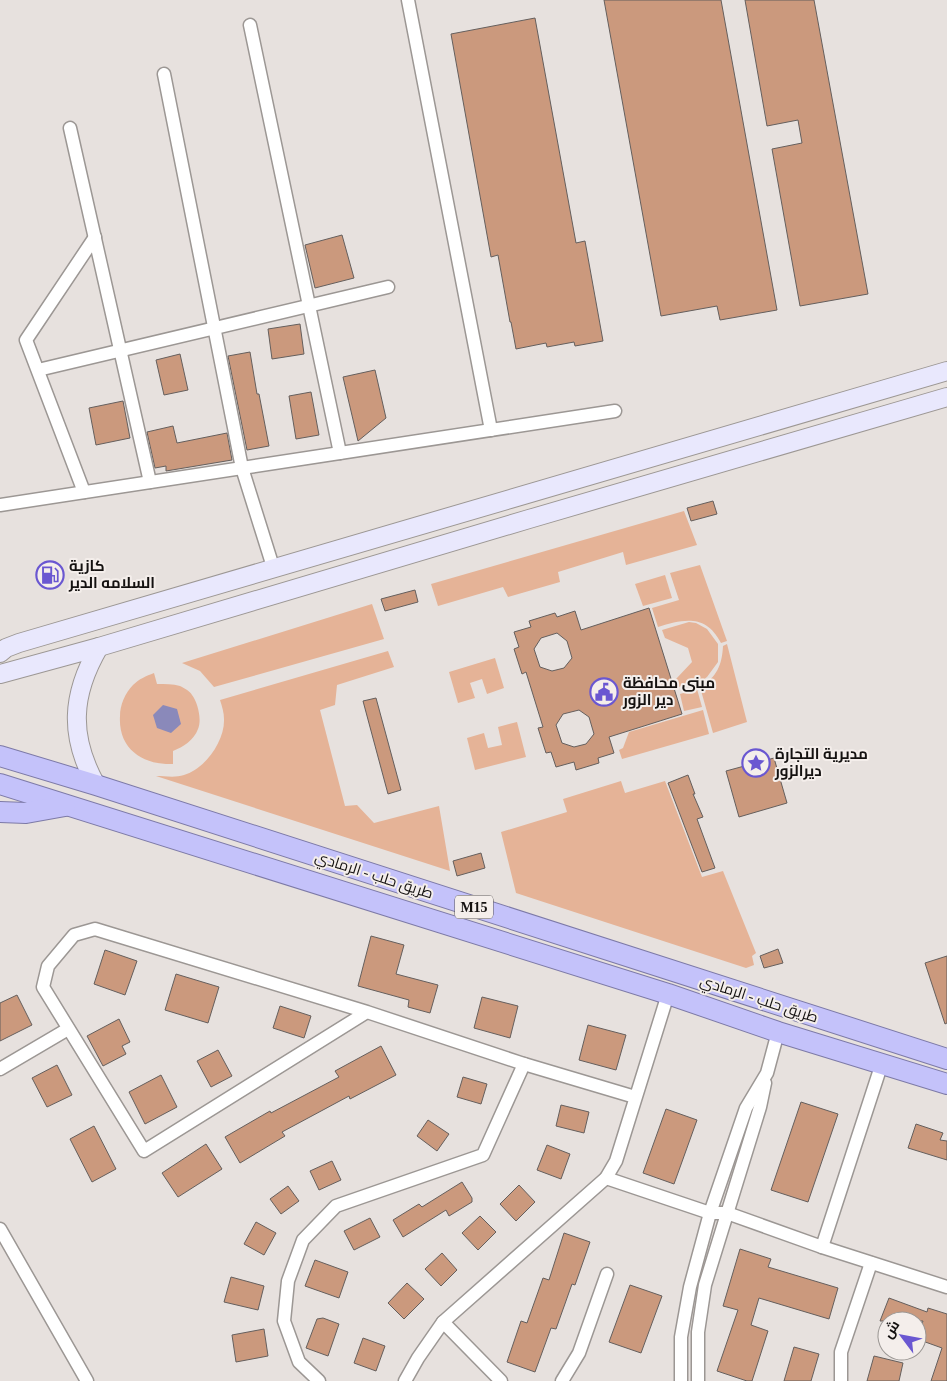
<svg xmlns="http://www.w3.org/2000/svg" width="947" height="1381" viewBox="0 0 947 1381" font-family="'Times New Roman',Cairo,serif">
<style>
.green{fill:#e5b397}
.water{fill:#8a89ba}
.building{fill:#cb997d;stroke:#655f5d;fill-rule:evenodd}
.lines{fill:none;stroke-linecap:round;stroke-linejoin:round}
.minor-casing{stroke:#9c9794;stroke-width:15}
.secondary-casing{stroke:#9c9794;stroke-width:20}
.trunk-casing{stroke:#7d7aa7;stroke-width:22}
.minor{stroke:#fff;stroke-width:12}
.secondary{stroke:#e9e8fd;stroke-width:18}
.trunk{stroke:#c4c2fa;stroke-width:20}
.labels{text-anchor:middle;stroke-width:4;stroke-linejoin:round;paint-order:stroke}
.shield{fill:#f4eeeb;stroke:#575352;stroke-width:1}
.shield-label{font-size:14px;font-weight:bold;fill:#141110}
.poi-label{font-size:15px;font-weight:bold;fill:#141110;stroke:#f4eeeb;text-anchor:start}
.street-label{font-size:15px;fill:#141110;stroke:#f4eeeb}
</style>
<rect width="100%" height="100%" fill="#e7e1de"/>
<g class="green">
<polygon points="684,511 697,545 626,565 623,552 558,572 560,582 508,597 503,587 438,606 431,584"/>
<path d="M700,565L727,641L721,643C706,614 684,619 658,627L652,608L679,600L670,573Z"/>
<polygon points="665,575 672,598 643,606 635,584"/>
<polygon points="372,604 384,639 214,687 200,671 182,663"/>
<polygon points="689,622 696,623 707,629 718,644 718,662 707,677 700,682 678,687 676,679 692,662 688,648 665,638 662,630"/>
<path d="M727,644L747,722L713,733L700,687C717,677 722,665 723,646Z"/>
<path d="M388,651L394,667L337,685L335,705L320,710L345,806L357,805L374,823L439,806L450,871L156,776C165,776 175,778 184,775C205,769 225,741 224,719C224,713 222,706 220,700Z"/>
<polygon points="495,658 504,688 487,694 482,679 470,683 475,698 458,703 449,672"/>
<path d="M154,673L157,684C165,684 173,684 180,686C184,688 190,691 192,695C198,703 202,720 198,729C194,740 183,747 173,751V764C143,765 118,749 120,716C120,705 125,693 133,685C139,679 146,676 154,673Z"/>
<polygon points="697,689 702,707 684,711 680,694"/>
<polygon points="703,710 709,734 622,759 619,750 623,748 629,732"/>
<polygon points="517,722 526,757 475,770 467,738 484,733 488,748 502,745 498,727"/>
<polygon points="621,781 625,793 665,781 702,877 723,871 756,953 752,956 754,965 746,968 516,893 501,832 567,812 563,799"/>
</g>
<polygon class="water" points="163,705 177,709 181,724 171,733 157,728 153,715"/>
<g class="building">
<polygon points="604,0 721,0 777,310 720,320 717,306 661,316"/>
<polygon points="745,0 814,0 868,294 800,306 772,149 802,143 798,120 767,126"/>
<polygon points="535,18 576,243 585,241 603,341 575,346 574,342 547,347 546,343 516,349 511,322 510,322 498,255 491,257 451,34"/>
<polygon points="342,235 354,278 315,288 305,245"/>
<polygon points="300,324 304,354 272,359 268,329"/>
<polygon points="250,352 257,394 259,394 269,446 247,450 228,356"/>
<polygon points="180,354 188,390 164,395 156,360"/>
<polygon points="375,370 386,418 358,441 343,377"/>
<polygon points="311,392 319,435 296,439 289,396"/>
<polygon points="123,401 130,438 96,445 89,408"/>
<polygon points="173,426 177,443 227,433 232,460 166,471 166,466 155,468 147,432"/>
<polygon points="713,501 717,514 691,521 687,508"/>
<polygon points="415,590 418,602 385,611 381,599"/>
<path d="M649,608L682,714L609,737L614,753L598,758L599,763L576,770L574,762L556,767L551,752L546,753L538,728L543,727L526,672L522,674L514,649L519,647L514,632L531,627L529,621L555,613L557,617L575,611L581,630ZM557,633L567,641L572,658L564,668L552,671L540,667L534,649L541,638ZM579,710L589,717L594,734L586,744L574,747L562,743L556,725L563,714Z"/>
<polygon points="376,698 401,790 388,794 363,701"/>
<polygon points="774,758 787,803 739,817 726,771"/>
<polygon points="688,775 695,794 693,794 703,817 697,819 715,868 702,872 668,783"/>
<polygon points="481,853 485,868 457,876 453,861"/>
<polygon points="371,936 404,945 396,974 438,985 430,1013 408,1007 409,1000 358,986"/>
<polygon points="778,949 783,963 764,968 760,956"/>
<polygon points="105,950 137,961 125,995 94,984"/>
<polygon points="947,956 947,1023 945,1024 925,963"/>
<polygon points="176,974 219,987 208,1023 165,1010"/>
<polygon points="17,995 32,1025 0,1041 0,1003"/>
<polygon points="482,997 518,1006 510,1038 474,1028"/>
<polygon points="280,1006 311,1016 304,1038 273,1028"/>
<polygon points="119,1019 130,1042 122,1046 126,1054 103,1066 87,1036"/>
<polygon points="588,1025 626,1035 616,1070 579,1060"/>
<polygon points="381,1046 396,1075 350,1099 349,1096 282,1132 285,1136 240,1163 225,1137 270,1111 271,1113 339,1077 335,1071"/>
<polygon points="218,1050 232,1076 211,1087 197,1061"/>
<polygon points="57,1065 72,1095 47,1107 32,1078"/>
<polygon points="161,1075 177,1107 145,1124 129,1092"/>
<polygon points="463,1077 487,1084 481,1104 457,1097"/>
<polygon points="801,1102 838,1114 808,1202 771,1190"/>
<polygon points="561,1105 589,1112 584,1133 556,1126"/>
<polygon points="666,1109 697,1120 674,1184 643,1173"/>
<polygon points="428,1120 449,1134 437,1151 417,1136"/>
<polygon points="916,1124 943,1133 940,1140 947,1141 947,1160 908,1148"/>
<polygon points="94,1126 116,1169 92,1182 70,1139"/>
<polygon points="206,1144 222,1169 178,1197 162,1173"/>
<polygon points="547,1145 570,1154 561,1179 537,1170"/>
<polygon points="332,1161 341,1180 319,1190 310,1171"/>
<polygon points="462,1182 472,1198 472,1202 449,1216 446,1210 403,1237 393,1220 419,1204 422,1207"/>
<polygon points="519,1185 535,1202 516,1221 500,1204"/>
<polygon points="288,1186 299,1201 281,1214 270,1199"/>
<polygon points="480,1216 496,1232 478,1250 462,1233"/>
<polygon points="370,1218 380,1237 354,1250 344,1231"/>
<polygon points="256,1222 276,1233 264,1255 244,1244"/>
<polygon points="564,1233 590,1242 575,1285 572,1284 556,1329 551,1328 535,1372 507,1362 521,1321 527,1323 543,1278 549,1280"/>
<polygon points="740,1249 771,1259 768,1267 838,1288 829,1319 759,1298 751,1325 768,1331 752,1381 747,1381 717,1371 738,1310 723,1306"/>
<polygon points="442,1253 457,1270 441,1286 425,1269"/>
<polygon points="315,1260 348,1272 339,1298 305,1286"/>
<polygon points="231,1277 264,1286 258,1310 224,1302"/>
<polygon points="407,1283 424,1299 404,1319 388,1303"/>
<polygon points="630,1285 662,1296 641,1353 609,1342"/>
<polygon points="889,1298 927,1312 928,1308 947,1314 947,1381 931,1381 942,1348 917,1339 923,1321 880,1321"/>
<polygon points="323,1318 339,1324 328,1356 306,1348 317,1319"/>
<polygon points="264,1329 268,1356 236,1362 232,1335"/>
<polygon points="363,1338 385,1346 376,1371 354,1363"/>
<polygon points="794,1347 819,1354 811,1381 784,1381"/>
<polygon points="874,1356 903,1363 899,1381 867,1381"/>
</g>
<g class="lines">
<g class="minor-casing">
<g id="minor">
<polyline points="408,0 491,430"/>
<polyline points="250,25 340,453"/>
<polyline points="164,74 242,468 274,570"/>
<polyline points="70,128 150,482"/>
<polyline points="38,370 388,287"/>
<polyline points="84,492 26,340 95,237"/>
<polyline points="0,505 615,411"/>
<polyline points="367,1012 95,929 74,935 48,966 43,987 144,1151 367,1012 524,1064 635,1097"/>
<polyline points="0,1069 68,1029"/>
<polyline points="606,1178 710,1213 727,1213 822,1247 947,1287"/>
<polyline points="0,1229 87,1381"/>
<polyline points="822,1247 882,1063"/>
<polyline points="443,1322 501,1381"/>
<polyline points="319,1381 299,1362 284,1321 288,1281 303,1240 336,1206 483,1155 524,1064"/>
<polyline points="405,1381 418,1358 443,1322 606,1178 616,1161 668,994"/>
<polyline points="562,1381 579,1353 607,1274"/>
<polyline points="681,1381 681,1337 690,1287 710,1213 746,1108 767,1073 778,1032"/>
<polyline points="698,1381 698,1332 705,1285 760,1107 765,1083"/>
<polyline points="841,1381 841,1352 871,1263"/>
</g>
</g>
<g class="secondary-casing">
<g id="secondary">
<polyline points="0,653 6,648 19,643 947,371"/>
<polyline points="0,674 99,647 529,519 947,397"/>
<path d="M96,785C69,736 71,695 99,647"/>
</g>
</g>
<g class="trunk-casing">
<g id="trunk">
<polyline points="0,756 96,785 947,1059"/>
<polyline points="0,784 668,994 778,1032 947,1084"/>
<polyline points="0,812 26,813 65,806"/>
</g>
</g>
<use href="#minor" class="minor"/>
<use href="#secondary" class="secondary"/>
<use href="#trunk" class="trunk"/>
</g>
<defs>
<g id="fuel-ring" transform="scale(1.4375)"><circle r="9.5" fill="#f4eeeb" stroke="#6a57d1" stroke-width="1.5"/><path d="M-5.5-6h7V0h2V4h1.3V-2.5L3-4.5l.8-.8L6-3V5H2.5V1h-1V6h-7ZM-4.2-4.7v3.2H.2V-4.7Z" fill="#6a57d1"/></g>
<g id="civic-ring" transform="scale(1.4375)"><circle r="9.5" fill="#f4eeeb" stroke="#6a57d1" stroke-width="1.5"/><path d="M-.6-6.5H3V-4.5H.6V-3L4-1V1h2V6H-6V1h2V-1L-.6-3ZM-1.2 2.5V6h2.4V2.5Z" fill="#6a57d1"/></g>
<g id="sight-ring" transform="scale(1.4375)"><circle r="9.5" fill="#f4eeeb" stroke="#6a57d1" stroke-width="1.5"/><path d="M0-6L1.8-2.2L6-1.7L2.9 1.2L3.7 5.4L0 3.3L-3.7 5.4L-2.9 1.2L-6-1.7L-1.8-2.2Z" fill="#6a57d1"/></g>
</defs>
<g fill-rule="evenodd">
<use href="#fuel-ring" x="50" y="575"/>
<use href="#civic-ring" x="604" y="692"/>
<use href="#sight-ring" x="756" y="763"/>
</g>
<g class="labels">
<rect class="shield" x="455" y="895.5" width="38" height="23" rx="4"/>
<g class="shield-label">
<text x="474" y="912">M15</text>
</g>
<g class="poi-label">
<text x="69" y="571">كازية<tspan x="69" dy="17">السلامه الدير</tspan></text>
<text x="623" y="688">مبنى محافظة<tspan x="623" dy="17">دير الزور</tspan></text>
<text x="775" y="759">مديرية التجارة<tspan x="775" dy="17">ديرالزور</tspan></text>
</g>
<g class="street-label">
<text transform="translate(374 875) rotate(18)" y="5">طريق حلب - الرمادي</text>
<text transform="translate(759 999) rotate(18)" y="5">طريق حلب - الرمادي</text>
</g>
</g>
<g transform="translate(902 1336) rotate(302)"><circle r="24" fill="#f4eeeb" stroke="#9a9693"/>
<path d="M0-4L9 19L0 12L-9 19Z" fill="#6a57d1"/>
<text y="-8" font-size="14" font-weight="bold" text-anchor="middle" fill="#141110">ش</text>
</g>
</svg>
